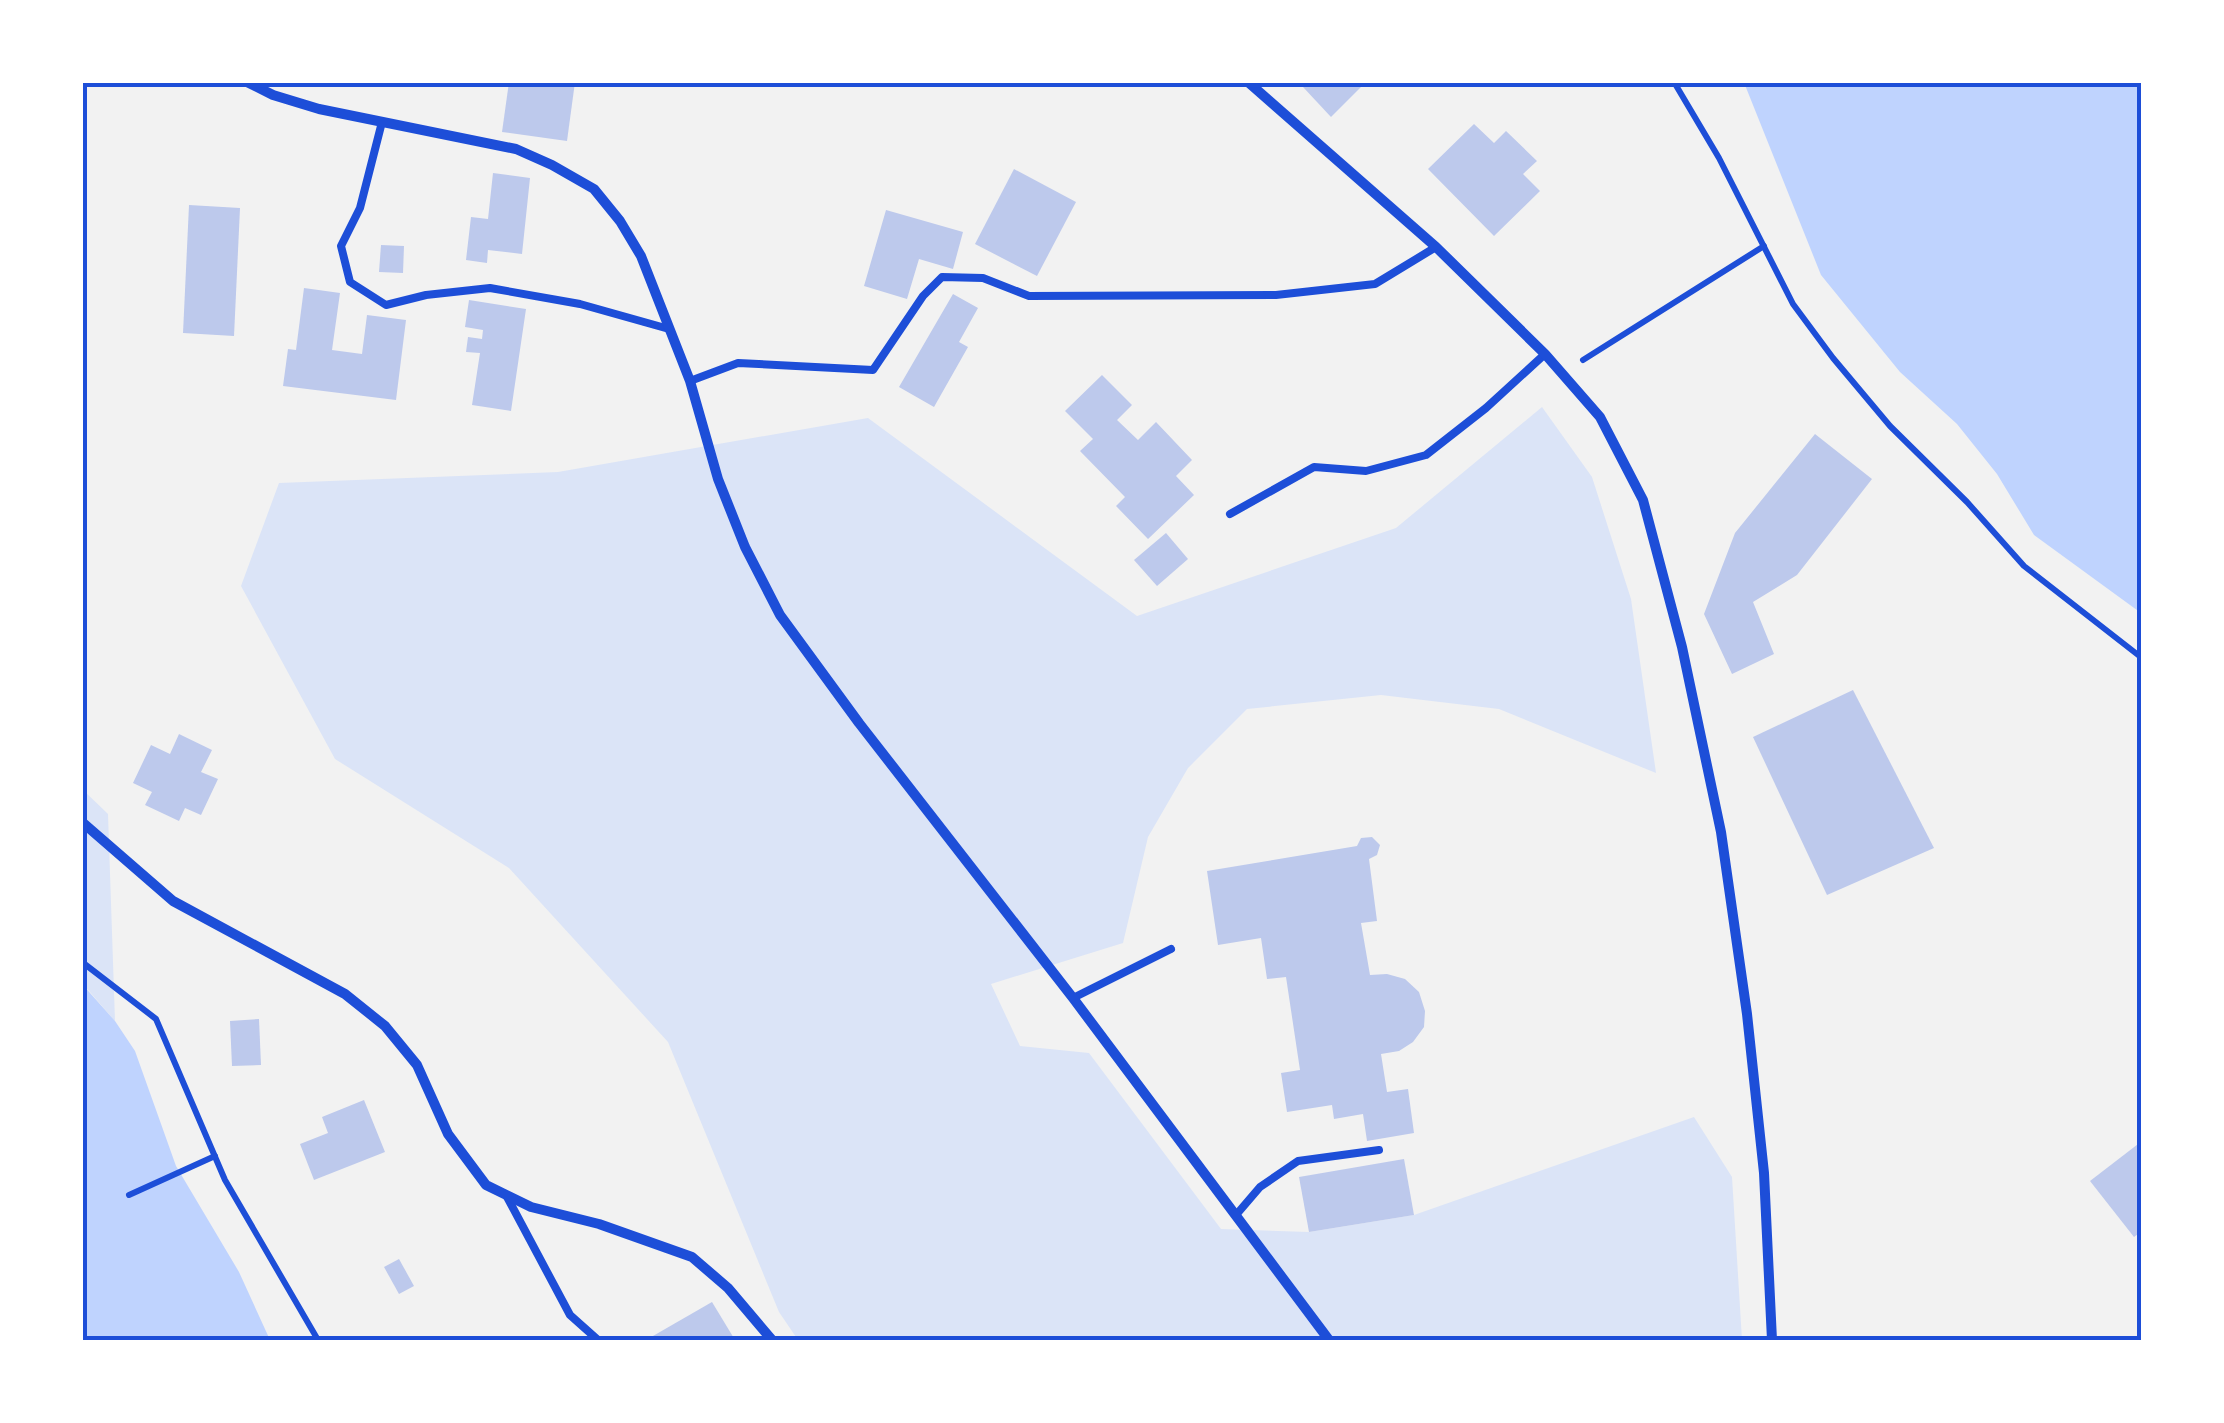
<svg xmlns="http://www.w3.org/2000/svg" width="2224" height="1423" viewBox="0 0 2224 1423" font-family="Spectral,serif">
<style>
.green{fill:#dbe4f7}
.water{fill:#bfd3fe}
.building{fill:#bdc9ec}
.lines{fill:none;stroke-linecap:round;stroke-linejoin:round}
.path{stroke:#1d4ed8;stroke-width:6}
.service{stroke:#1d4ed8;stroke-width:8}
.minor{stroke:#1d4ed8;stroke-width:10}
.neatline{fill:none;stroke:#1d4ed8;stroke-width:4}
</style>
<rect width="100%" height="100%" fill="#f2f2f2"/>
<g class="green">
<polygon points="1542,407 1592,477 1631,599 1656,773 1499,709 1381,695 1247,709 1188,768 1148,837 1123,943 991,984 1020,1046 1089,1053 1221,1229 1309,1232 1414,1215 1694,1117 1732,1177 1742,1340 798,1340 779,1312 668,1042 509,868 335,759 241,586 279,483 558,472 868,418 1137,616 1396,528"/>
<polygon points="82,789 108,814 115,1021 83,984"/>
</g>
<g class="water">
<polygon points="1746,83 2141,83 2141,613 2034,535 1997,474 1957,424 1900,372 1821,275 1745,85"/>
<polygon points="82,984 115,1021 135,1051 176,1166 239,1272 270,1340 83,1340"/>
</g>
<g class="building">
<polygon points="509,82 575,82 567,141 502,132"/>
<polygon points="1308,82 1366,82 1331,117 1303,87"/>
<polygon points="1474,124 1494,143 1506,131 1537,161 1523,174 1540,191 1494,236 1428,169"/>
<polygon points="1014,169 1076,202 1037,276 975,244"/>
<polygon points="493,173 530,178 522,254 488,250 487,263 466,260 471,217 488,219"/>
<polygon points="189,205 240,208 234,336 183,333"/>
<polygon points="886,210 963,232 953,269 919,259 907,299 864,286"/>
<polygon points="381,245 404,246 403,273 379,272"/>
<polygon points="304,288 340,293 332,350 362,354 367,315 406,320 396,400 283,386 288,349 296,350"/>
<polygon points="953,294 978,308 959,342 968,347 934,407 899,387"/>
<polygon points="469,300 526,309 511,411 472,405 480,353 466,352 468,337 482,339 483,330 465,327"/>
<polygon points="1102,375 1132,405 1117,420 1138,440 1156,422 1192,460 1176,476 1194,495 1148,539 1116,506 1125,497 1080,451 1093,439 1065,411"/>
<polygon points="1815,434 1872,479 1797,575 1753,602 1774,654 1732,674 1704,614 1735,533"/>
<polygon points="1166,533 1188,559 1157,586 1134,560"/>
<polygon points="1853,690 1934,848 1827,895 1753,737"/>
<polygon points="179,734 212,750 201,772 218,779 201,815 185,808 179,821 145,805 152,792 133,783 151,745 170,754"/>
<polygon points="1372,837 1380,845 1377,855 1369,859 1377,921 1361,923 1370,975 1387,974 1405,979 1419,992 1425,1011 1424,1027 1413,1042 1399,1051 1381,1054 1387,1092 1408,1089 1414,1133 1367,1141 1363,1114 1334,1119 1332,1105 1287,1112 1281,1073 1300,1070 1286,977 1267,979 1261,938 1218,945 1207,871 1357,846 1361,838"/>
<polygon points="259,1019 261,1065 232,1066 230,1021"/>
<polygon points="364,1100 385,1152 314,1180 300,1144 328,1133 322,1117"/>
<polygon points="2142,1141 2142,1231 2134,1237 2090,1181"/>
<polygon points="1404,1159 1414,1215 1309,1232 1299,1177"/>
<polygon points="399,1259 414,1286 399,1294 384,1267"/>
<polygon points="712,1302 735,1340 646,1340"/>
</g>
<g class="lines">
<g class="path">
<polyline points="1674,82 1719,158 1793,304 1833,358 1890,426 1967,502 2024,566 2142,658"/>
<polyline points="1583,360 1764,246"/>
<polyline points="82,962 156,1019 225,1180 318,1340"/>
<polyline points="129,1195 215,1156"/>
</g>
<g class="service">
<polyline points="382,122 360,208 341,246 350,282 386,305 426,295 490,288 580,304 669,329"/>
<polyline points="690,381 738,363 873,370 923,296 942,277 983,278 1029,296 1276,295 1375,284 1436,247"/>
<polyline points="1230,514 1314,467 1366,471 1426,455 1486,408 1545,354"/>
<polyline points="1073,998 1171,949"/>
<polyline points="506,1195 570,1315 598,1340"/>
<polyline points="1236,1215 1260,1187 1298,1161 1379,1150"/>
</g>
<g class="minor">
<polyline points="247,82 273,95 319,109 516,149 552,165 594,189 620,221 641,256 690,381 718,479 745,547 780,615 859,723 1073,998 1329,1340"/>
<polyline points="1248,82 1436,247 1545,354 1600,417 1643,500 1682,647 1721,832 1747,1014 1764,1173 1772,1340"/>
<polyline points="82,822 173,901 345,994 385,1026 417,1065 448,1134 486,1185 531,1207 599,1224 692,1257 728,1288 772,1340"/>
</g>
</g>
<rect width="2224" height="1423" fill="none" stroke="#ffffff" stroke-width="170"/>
<rect x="85" y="85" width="2054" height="1253" class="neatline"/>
</svg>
